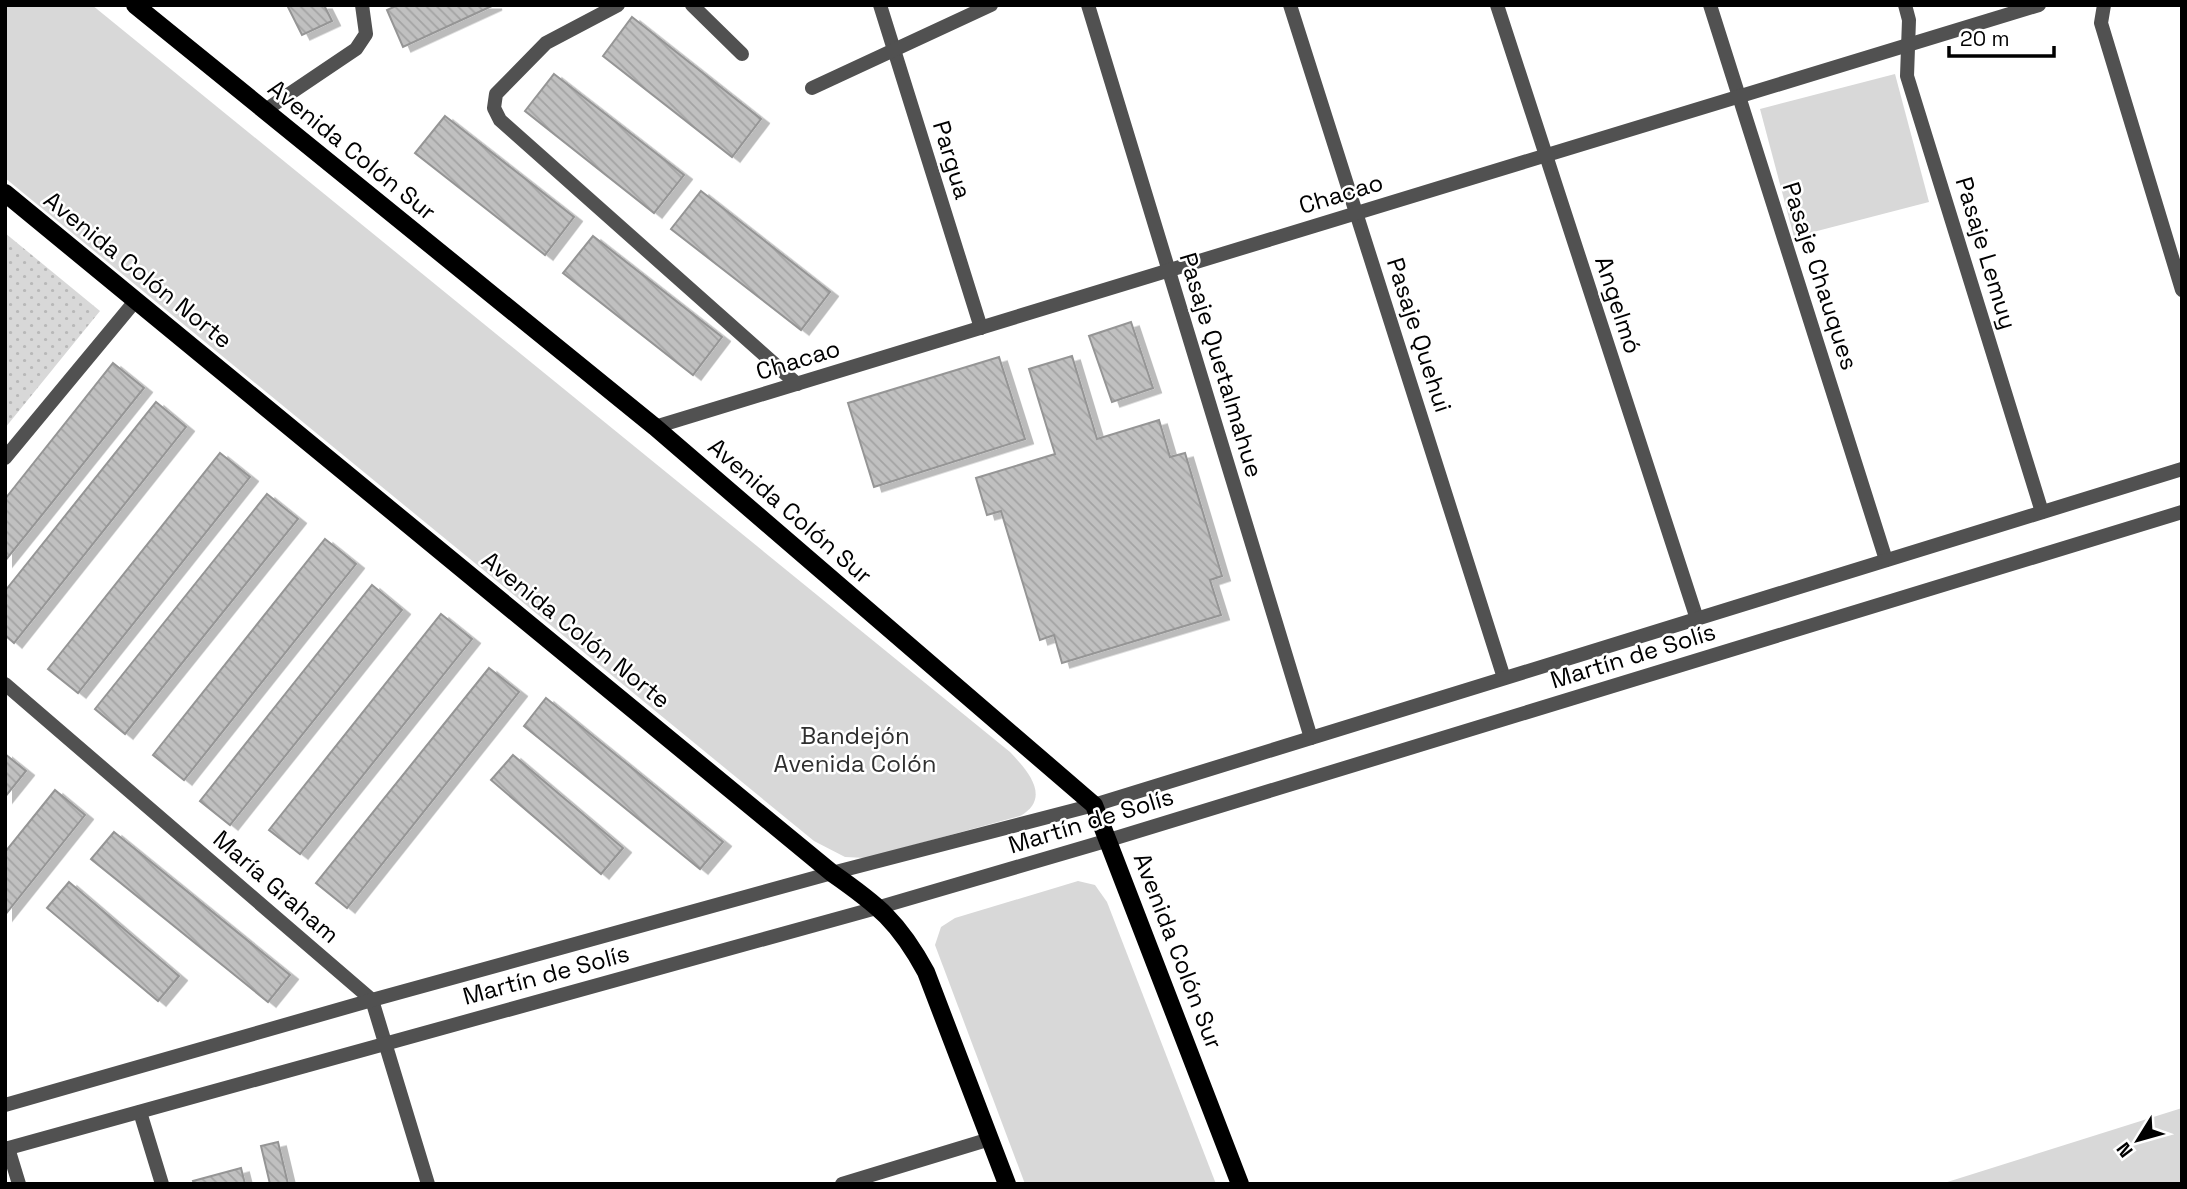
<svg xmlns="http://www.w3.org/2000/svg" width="2187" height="1189" viewBox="0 0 2187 1189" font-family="'Space Grotesk',sans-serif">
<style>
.grass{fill:url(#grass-dots)}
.green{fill:#d8d8d8}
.building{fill:url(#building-back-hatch);stroke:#959595;stroke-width:2;filter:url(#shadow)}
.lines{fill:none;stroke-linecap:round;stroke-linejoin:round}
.service{stroke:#515151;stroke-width:14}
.minor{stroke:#515151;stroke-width:14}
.tertiary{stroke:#515151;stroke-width:14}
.primary{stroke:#000;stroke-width:18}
.labels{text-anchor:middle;stroke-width:5;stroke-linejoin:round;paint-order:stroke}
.street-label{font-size:24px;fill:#000;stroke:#fff}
.park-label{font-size:24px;fill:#2f2f2f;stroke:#fff}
</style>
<defs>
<pattern id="grass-dots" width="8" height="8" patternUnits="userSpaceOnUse" patternTransform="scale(1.75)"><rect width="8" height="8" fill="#d8d8d8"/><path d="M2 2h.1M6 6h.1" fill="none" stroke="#b8b8b8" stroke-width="1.8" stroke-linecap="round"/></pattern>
<pattern id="building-back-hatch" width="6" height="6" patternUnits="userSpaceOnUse" patternTransform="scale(1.75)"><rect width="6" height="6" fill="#c0c0c0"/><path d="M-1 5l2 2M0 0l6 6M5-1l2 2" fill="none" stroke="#a3a3a3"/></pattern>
<filter id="shadow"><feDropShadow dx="8" dy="4.5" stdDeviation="0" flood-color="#0004"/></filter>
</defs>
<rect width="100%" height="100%" fill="#fff"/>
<polygon class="grass" points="5,233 100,311 5,428"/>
<g class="green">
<path d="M5,5H92L1010,752C1028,771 1052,798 1020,816L866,858L845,857L814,841L5,178Z"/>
<polygon points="1895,74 1929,202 1794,237 1760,109"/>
<polygon points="1078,881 1095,885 1107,902 1216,1184 1025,1184 935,945 941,927 955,918"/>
<polygon points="2182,1108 2182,1184 1941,1184"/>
</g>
<g class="building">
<polygon points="287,5 324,5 332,21 302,35"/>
<polygon points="398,5 494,5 403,47 387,10"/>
<polygon points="632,17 761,119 732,157 603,56"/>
<polygon points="554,74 684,175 654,213 525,111"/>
<polygon points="445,116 574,217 545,255 415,153"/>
<polygon points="701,191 830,292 801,330 671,229"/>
<polygon points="593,236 722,337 693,375 563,273"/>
<polygon points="1131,322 1153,388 1112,402 1089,336"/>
<polygon points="1072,356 1097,439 1159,420 1170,457 1185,453 1222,576 1210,580 1221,615 1062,663 1054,635 1040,640 1001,511 987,515 976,478 1055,454 1029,369"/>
<polygon points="999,357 1025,439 874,487 848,403"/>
<polygon points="113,363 144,388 5,561 5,499"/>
<polygon points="156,402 186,427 14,643 5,635 5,591"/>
<polygon points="220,453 250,477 78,693 48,669"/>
<polygon points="267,494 298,519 125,734 95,709"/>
<polygon points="325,539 356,564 184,780 153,755"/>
<polygon points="372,585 402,610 230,825 200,801"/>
<polygon points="441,614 472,639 300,854 269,830"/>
<polygon points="489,668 519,692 347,908 316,883"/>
<polygon points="546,698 723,842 700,869 524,726"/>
<polygon points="5,754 26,771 5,797"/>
<polygon points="513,755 623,848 601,874 491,780"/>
<polygon points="55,790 85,815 5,915 5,852"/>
<polygon points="114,832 290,975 268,1002 91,859"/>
<polygon points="69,882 179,976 158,1001 47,908"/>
<polygon points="278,1142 288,1184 270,1184 261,1146"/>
<polygon points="241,1168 245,1184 194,1184 193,1181"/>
</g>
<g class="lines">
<g class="service">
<polyline points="618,5 546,43 496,94 494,108 500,120 797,384"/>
<polyline points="692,5 742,54"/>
<polyline points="264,111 356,49 366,34 362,5"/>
<polyline points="5,458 136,300"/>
</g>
<g class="minor">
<polyline points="880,5 981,328"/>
<polyline points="1088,5 1311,738"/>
<polyline points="1290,5 1504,678"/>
<polyline points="1497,5 1697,619"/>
<polyline points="1710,5 1886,560"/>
<polyline points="1905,5 1909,20 1907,76 2042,512"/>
<polyline points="2104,5 2101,23 2182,290"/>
<polyline points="812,88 991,5"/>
<polyline points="655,427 2039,5"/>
<polyline points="5,684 372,1000 428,1184"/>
<polyline points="140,1112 162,1184"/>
<polyline points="8,1148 19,1184"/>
<polyline points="842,1184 990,1139"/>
</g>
<g class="tertiary">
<polyline points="5,1105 372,1000 832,873 1094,805 2182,469"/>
<polyline points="5,1149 880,907 1109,840 2182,512"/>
</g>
<g class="primary">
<polyline points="135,5 655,427 1094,805 1240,1184"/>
<path d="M5,193L832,873C878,905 899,922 926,972L1007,1184"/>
</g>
</g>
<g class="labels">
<g class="street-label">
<text transform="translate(352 150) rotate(39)" y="8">Avenida Colón Sur</text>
<text transform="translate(952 160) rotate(73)" y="8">Pargua</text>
<text transform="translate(1341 194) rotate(-17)" y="8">Chacao</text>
<text transform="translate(1986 253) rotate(73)" y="8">Pasaje Lemuy</text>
<text transform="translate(138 270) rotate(39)" y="8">Avenida Colón Norte</text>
<text transform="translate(1820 276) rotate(72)" y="8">Pasaje Chauques</text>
<text transform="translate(1618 305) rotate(72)" y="8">Angelmó</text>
<text transform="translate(1419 335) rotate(72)" y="8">Pasaje Quehui</text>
<text transform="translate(798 360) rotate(-17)" y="8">Chacao</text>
<text transform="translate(1221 365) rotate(73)" y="8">Pasaje Quetalmahue</text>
<text transform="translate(790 511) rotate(41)" y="8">Avenida Colón Sur</text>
<text transform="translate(576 630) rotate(39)" y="8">Avenida Colón Norte</text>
<text transform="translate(1633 656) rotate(-17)" y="8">Martín de Solís</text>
<text transform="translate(1091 821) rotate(-17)" y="8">Martín de Solís</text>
<text transform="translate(276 887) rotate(41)" y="8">María Graham</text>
<text transform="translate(1178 951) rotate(69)" y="8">Avenida Colón Sur</text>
<text transform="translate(546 975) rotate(-15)" y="8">Martín de Solís</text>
</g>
<g class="park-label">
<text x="855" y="744">Bandejón<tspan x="855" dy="28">Avenida Colón</tspan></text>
</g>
</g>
<rect width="2187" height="1189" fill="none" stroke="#000000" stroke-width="14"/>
<g transform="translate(2138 1140) rotate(233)" stroke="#ffffff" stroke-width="5" paint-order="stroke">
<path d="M0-5L12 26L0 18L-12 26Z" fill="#000000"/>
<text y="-10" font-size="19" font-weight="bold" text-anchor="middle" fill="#000000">N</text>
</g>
<path d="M1949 46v10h105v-10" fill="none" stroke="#000000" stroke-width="3.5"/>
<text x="1960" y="46" font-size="21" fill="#000000" stroke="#ffffff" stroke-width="5" paint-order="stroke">20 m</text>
</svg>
